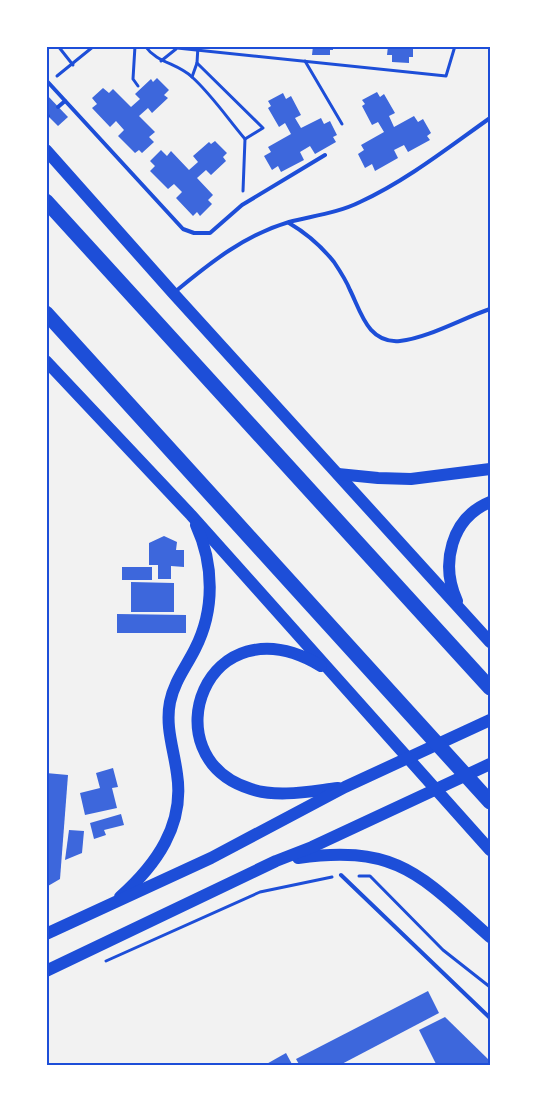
<svg xmlns="http://www.w3.org/2000/svg" width="537" height="1112" viewBox="0 0 537 1112" font-family="Mulish,sans-serif">
<style>
.building{fill:#3d67dc}
.lines{fill:none;stroke-linecap:round;stroke-linejoin:round}
.path{stroke:#1d4ed8;stroke-width:3}
.service{stroke:#1d4ed8;stroke-width:4}
.primary{stroke:#1d4ed8;stroke-width:12}
.motorway{stroke:#1d4ed8;stroke-width:15}
.neatline{fill:none;stroke:#1d4ed8;stroke-width:2}
</style>
<rect width="100%" height="100%" fill="#f2f2f2"/>
<g class="building">
<polygon points="313,46 333,46 333,50 330,50 330,55 312,55"/>
<polygon points="388,46 413,46 413,57 409,57 409,63 392,62 392,55 387,55"/>
<polygon points="157,78 169,90 164,95 168,98 152,113 148,108 139,116 155,132 149,137 154,142 142,153 139,150 135,153 118,136 124,130 116,121 110,127 92,108 97,104 92,98 103,88 109,93 113,89 131,107 140,99 135,94 151,79 153,82"/>
<polygon points="377,92 380,97 384,94 395,113 389,116 394,127 414,116 418,122 423,119 431,133 427,136 430,140 408,152 404,145 394,150 398,158 375,171 372,164 365,168 358,154 364,150 361,145 384,132 378,122 372,125 362,106 365,104 362,100"/>
<polygon points="283,93 286,99 291,96 301,115 295,118 301,128 321,118 324,124 330,121 337,135 333,137 336,142 315,154 310,146 300,152 304,160 281,172 278,166 272,170 264,156 271,152 268,147 291,134 285,123 279,127 268,108 271,106 268,101"/>
<polygon points="46,94 68,117 58,126 46,114"/>
<polygon points="215,141 227,153 223,157 226,161 211,175 206,170 197,178 213,195 208,200 212,204 200,216 197,212 193,216 176,198 182,192 174,184 168,189 150,171 155,166 150,161 161,150 167,156 171,151 189,170 198,162 193,156 209,142 211,144"/>
<polygon points="164,536 177,542 176,550 184,550 184,567 171,566 171,579 158,579 158,565 149,565 149,543"/>
<rect x="122" y="567" width="30" height="13"/>
<polygon points="131,582 174,583 174,612 131,612"/>
<polygon points="117,614 186,615 186,633 117,633"/>
<polygon points="113,768 118,787 112,788 117,808 85,815 80,793 100,788 96,773"/>
<polygon points="46,773 68,775 60,879 48,886 46,871"/>
<polygon points="121,814 124,825 104,830 106,835 94,839 90,823"/>
<polygon points="69,830 84,831 82,853 65,860"/>
<polygon points="428,991 439,1013 338,1066 300,1066 296,1059"/>
<polygon points="445,1017 490,1061 490,1066 437,1066 419,1030"/>
<polygon points="286,1053 293,1066 263,1066"/>
</g>
<g class="lines">
<g class="path">
<polyline points="58,46 73,65"/>
<polyline points="135,46 133,79 138,86"/>
<path d="M145,46C157,63 177,63 192,77C211,94 228,119 245,139L243,191"/>
<polyline points="158,46 446,76 455,46"/>
<polyline points="161,61 176,49"/>
<polyline points="305,61 342,124"/>
<polyline points="197,63 263,128 245,139"/>
<polyline points="57,76 94,46"/>
<polyline points="192,77 197,63 198,46"/>
<polyline points="359,876 370,876 443,950 490,987"/>
<polyline points="106,961 260,892 332,877"/>
</g>
<g class="service">
<polyline points="46,80 183,229 194,233 210,233 242,205 325,155"/>
<polyline points="58,107 65,101"/>
<polyline points="46,117 48,116"/>
<path d="M289,223C306,233 322,247 334,262C340,271 346,280 350,290C361,312 368,344 400,341C428,338 463,318 490,309"/>
<path d="M176,291C211,262 245,235 289,222C312,216 338,213 360,202C406,181 449,147 490,118"/>
<polyline points="341,875 490,1018"/>
</g>
<g class="primary">
<polyline points="46,150 173,293 490,642"/>
<polyline points="46,361 191,515 490,850"/>
<polyline points="338,474 378,478 411,479 490,469"/>
<path d="M457,601C440,564 451,518 490,502"/>
<path d="M321,666C206,597 148,757 251,789C278,798 311,791 338,788"/>
<path d="M298,858C398,844 421,876 490,937"/>
<path d="M120,897C156,865 185,825 177,774C174,750 165,727 170,702C174,682 186,667 195,649C215,610 214,564 196,525"/>
<polyline points="46,934 211,858 345,787 490,720"/>
<polyline points="46,971 276,861 312,847 490,764"/>
</g>
<g class="motorway">
<polyline points="46,201 490,688"/>
<polyline points="46,313 490,802"/>
</g>
</g>
<rect width="537" height="1112" fill="none" stroke="#ffffff" stroke-width="96"/>
<rect x="48" y="48" width="441" height="1016" class="neatline"/>
</svg>
